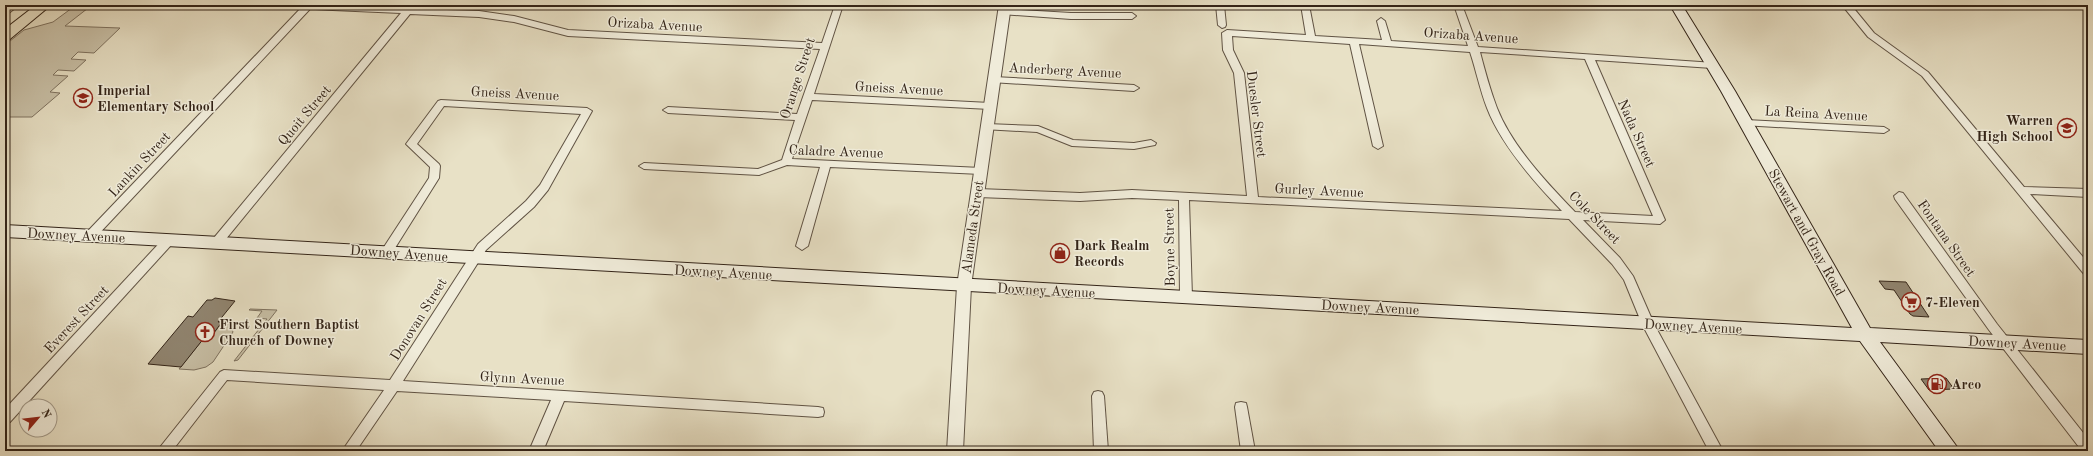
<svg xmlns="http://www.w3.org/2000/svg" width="2093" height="456" viewBox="0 0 2093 456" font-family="'Old Standard TT',serif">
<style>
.green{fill:#c9c1a8;stroke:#7e7260}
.building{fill:#918672;stroke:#332418}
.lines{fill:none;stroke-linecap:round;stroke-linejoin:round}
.minor-casing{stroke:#605344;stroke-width:2}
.tertiary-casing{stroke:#605344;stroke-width:2}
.secondary-casing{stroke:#332418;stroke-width:2}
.primary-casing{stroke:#332418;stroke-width:2}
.minor{fill:#f0ecda;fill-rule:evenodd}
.tertiary{fill:#f0ecda;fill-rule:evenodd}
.secondary{fill:#f0ecda;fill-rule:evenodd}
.primary{fill:#e8e1c6;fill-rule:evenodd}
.labels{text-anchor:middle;stroke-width:3;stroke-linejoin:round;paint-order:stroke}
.street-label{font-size:14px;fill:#332418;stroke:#f0ecda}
.poi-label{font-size:14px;font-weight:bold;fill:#332418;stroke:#f0ecda;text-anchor:start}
</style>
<rect width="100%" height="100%" fill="#e8e1c6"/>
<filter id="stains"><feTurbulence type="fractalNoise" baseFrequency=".005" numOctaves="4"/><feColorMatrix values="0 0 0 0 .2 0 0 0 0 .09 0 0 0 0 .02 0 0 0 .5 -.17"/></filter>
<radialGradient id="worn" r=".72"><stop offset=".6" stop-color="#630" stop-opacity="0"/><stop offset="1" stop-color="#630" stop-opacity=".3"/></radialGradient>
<g class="green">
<polygon points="76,5 92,5 65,26 120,28 94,53 78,52 71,59 86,60 74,71 58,70 53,75 68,76 50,92 60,93 32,117 9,117 5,120 5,45 24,30 53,22"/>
<polygon points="250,309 277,310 238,360 234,361 267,319 257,318 262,311 249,310"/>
<polygon points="221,319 230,325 233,332 213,362 206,367 194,370 179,369 208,333 213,334 222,323 218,322"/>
</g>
<g class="building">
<polygon points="1879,281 1906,282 1929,317 1913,316 1910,314 1894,290 1885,289"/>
<polygon points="215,298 235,301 218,322 222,322 213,334 208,333 181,367 148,364 188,316 193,317 207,300 212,300"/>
<polygon points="1946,378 1954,389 1929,390 1921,379"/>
</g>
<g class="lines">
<g class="minor-casing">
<g id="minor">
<polygon points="10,5 19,5 5,16 5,9"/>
<polygon points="266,5 331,5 405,8 408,5 414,5 415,7 414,9 479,11 514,16 568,30 822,43 835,5 843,5 814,94 990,103 995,106 990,109 812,100 792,159 981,168 986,171 981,174 830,167 808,246 802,250 796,246 820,167 787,165 759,175 644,169 639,166 644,163 758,169 782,160 795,120 668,113 663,110 668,107 797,114 820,49 568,36 514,22 479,17 410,14 221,245 213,245 211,242 213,239 401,13 310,9 94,239 86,239 84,236 86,233 300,9 270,8"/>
<polygon points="1216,5 1224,5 1226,25 1225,27 1222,28 1218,25"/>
<path d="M1301,5H1309L1315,36L1382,40L1377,21L1381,18L1385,21L1391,41L1468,46L1454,5H1462L1478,47L1715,63V67L1712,68L1595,60L1665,220L1660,224L1583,220L1620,258L1633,276L1654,324L1723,451H1709L1642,324L1624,280L1612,264L1569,219L1189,200L1192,297L1190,300H1182L1180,297L1179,200L1132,198L1080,201L978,197L973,193L978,189L1080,193L1132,190L1247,196L1234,73L1223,50L1222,33L1227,30L1306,35ZM1232,36L1350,44L1373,146L1378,149L1383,146L1359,44L1470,52C1476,70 1480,90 1487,108C1501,145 1535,183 1562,211L1258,197L1244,73L1233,50ZM1480,52L1585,59L1653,216L1575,212C1547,183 1512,146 1497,108C1490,90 1485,71 1480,52Z"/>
<polygon points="1842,5 1851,5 1874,33 1928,72 2024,187 2088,189 2088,197 2030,194 2088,263 2088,275 2084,274 1922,76 1868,37"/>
<polygon points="1004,9 1071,13 1132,13 1136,16 1132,19 1071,19 1001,14 1001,10"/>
<polygon points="994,77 1134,85 1139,88 1134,91 991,82 989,80"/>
<polygon points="441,100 587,108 592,111 548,190 534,207 486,250 403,381 818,407 823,408 824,412 823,416 818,417 564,401 543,451 529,451 551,400 397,391 356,451 342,451 384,390 227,380 172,451 157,451 220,372 224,370 390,380 478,244 526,201 540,185 581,114 444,106 417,144 439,164 440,166 439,178 390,256 382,256 380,253 382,250 429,178 430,167 406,144 438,101"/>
<polygon points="1746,120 1884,127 1889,130 1884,133 1742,125 1741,123 1742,121"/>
<polygon points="987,124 1038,126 1073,140 1134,143 1151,140 1156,143 1155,145 1134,149 1072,146 1037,132 983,129 982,127"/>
<polygon points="1899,192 1903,193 1997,324 2088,439 2088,451 2082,451 1989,330 1895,199 1894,196"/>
<polygon points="169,236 175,240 173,243 10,422 5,423 5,409 165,237"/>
<polygon points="1098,391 1102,392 1104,396 1108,451 1094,451 1092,396 1094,392"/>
<polygon points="1241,402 1246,403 1247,407 1255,451 1241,451 1235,407 1236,403"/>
</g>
</g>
<g class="tertiary-casing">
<polygon id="tertiary" points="999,5 1011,5 971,286 963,451 947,451 957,286"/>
</g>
<g class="secondary-casing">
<polygon id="secondary" points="1670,5 1682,5 1735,91 1870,328 2088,340 2088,354 1880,342 1960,451 1939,451 1860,341 5,237 5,225 1852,328 1721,91"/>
</g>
<g class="primary-casing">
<polygon id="primary" points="36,5 51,5 10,39 5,40 5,29"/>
</g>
<use href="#minor" class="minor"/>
<use href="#tertiary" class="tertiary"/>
<use href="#secondary" class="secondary"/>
<use href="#primary" class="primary"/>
</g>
<defs>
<g id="school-ring" transform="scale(1)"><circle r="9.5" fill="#f0ecda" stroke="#8f2418" stroke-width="1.5"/><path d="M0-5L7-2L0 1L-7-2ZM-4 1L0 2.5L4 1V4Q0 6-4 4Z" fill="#8f2418"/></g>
<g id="shop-ring" transform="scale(1)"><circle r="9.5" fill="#f0ecda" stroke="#8f2418" stroke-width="1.5"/><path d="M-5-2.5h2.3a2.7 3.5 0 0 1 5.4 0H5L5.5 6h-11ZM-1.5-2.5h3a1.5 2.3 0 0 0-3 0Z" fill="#8f2418"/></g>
<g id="supermarket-ring" transform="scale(1)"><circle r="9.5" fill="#f0ecda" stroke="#8f2418" stroke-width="1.5"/><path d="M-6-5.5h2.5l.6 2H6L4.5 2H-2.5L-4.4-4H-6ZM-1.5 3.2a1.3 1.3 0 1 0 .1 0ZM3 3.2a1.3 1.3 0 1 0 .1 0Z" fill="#8f2418"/></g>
<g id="church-ring" transform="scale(1)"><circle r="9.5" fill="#f0ecda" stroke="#8f2418" stroke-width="1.5"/><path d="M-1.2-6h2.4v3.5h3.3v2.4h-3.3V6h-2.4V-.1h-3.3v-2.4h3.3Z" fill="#8f2418"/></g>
<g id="fuel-ring" transform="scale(1)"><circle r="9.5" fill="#f0ecda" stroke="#8f2418" stroke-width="1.5"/><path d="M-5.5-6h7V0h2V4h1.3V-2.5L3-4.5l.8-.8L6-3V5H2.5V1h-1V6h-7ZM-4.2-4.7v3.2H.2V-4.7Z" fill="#8f2418"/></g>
</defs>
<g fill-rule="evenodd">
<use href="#school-ring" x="83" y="98"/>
<use href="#school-ring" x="2067" y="128"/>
<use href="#shop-ring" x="1060" y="253"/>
<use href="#supermarket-ring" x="1911" y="302"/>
<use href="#church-ring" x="205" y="332"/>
<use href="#fuel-ring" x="1937" y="384"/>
</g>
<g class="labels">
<g class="street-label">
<text transform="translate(655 24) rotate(3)" y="5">Orizaba Avenue</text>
<text transform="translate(1471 35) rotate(4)" y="5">Orizaba Avenue</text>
<text transform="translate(1065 70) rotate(3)" y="5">Anderberg Avenue</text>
<text transform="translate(797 78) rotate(-72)" y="5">Orange Street</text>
<text transform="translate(899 88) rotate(3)" y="5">Gneiss Avenue</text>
<text transform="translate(515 93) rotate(3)" y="5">Gneiss Avenue</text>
<text transform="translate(1816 113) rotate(3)" y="5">La Reina Avenue</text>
<text transform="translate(1257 114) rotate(83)" y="5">Duesler Street</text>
<text transform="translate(304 115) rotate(-50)" y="5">Quoit Street</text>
<text transform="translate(1637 133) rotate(66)" y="5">Nada Street</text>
<text transform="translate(836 151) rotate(2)" y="5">Caladre Avenue</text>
<text transform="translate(139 164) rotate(-47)" y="5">Lankin Street</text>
<text transform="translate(1319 190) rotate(3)" y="5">Gurley Avenue</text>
<text transform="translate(1595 217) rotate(46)" y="5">Cole Street</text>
<text transform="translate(972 227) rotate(-82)" y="5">Alameda Street</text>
<text transform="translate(1807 232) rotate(61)" y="5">Stewart and Gray Road</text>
<text transform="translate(76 235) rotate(3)" y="5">Downey Avenue</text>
<text transform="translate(1947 238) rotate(55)" y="5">Fontana Street</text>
<text transform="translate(1169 247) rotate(-91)" y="5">Boyne Street</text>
<text transform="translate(399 253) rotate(4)" y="5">Downey Avenue</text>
<text transform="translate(723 272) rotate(3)" y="5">Downey Avenue</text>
<text transform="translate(1046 290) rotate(3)" y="5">Downey Avenue</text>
<text transform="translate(1370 307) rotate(3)" y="5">Downey Avenue</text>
<text transform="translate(76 319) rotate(-47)" y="5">Everest Street</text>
<text transform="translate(418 319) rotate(-58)" y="5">Donovan Street</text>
<text transform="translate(1693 326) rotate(3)" y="5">Downey Avenue</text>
<text transform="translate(2017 343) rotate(3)" y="5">Downey Avenue</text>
<text transform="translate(522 378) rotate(3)" y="5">Glynn Avenue</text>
</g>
<g class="poi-label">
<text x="97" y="95">Imperial<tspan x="97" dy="16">Elementary School</tspan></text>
<text x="2053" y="125" text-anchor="end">Warren<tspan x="2053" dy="16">High School</tspan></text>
<text x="1074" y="250">Dark Realm<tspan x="1074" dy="16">Records</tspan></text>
<text x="1925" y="307">7-Eleven</text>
<text x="219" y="329">First Southern Baptist<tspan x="219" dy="16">Church of Downey</tspan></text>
<text x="1951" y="389">Arco</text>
</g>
</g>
<rect width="2093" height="456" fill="none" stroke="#e8e1c6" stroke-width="20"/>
<rect x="6" y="6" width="2081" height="444" fill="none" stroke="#332418" stroke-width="2"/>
<rect x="10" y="10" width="2073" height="436" fill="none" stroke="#332418"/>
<g transform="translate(38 418) rotate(62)"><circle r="19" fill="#f0ecda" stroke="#a49c8c"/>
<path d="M0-3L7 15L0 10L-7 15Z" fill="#8f2418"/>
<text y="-6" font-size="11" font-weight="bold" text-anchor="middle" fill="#332418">N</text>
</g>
<rect width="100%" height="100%" filter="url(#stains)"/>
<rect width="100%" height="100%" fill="url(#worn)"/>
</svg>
